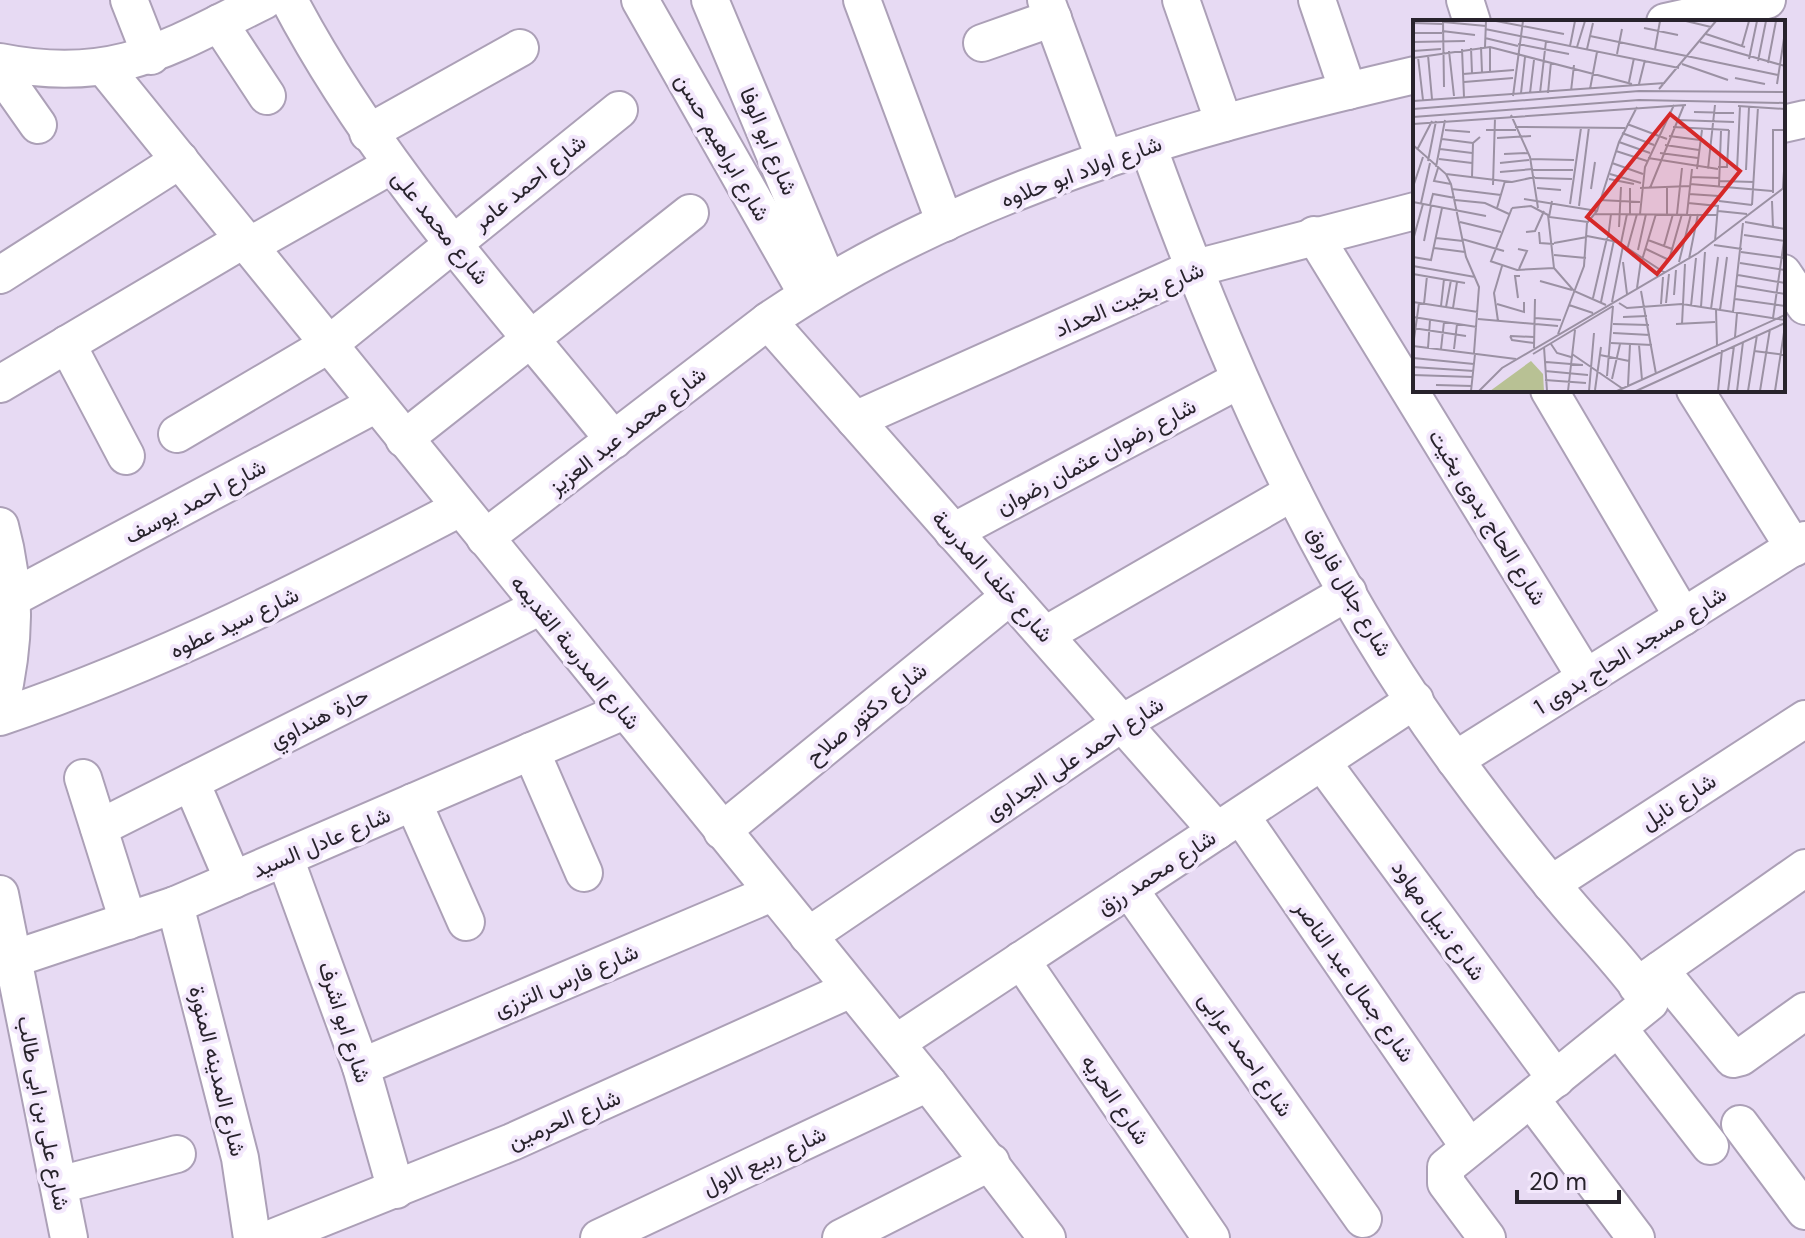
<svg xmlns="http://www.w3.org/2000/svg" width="1805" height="1238" viewBox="0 0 1805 1238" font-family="'DM Sans',Vazirmatn,sans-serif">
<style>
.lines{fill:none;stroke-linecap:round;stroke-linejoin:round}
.minor-casing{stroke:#aca0b7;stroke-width:40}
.minor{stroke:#fff;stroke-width:36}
.labels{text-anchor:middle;stroke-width:8;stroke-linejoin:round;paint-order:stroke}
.street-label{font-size:22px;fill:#28232c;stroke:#f3e8fc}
.inset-road{fill:none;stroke:#9b91a3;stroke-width:2}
.view{fill:#d62828;fill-opacity:0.15;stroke:#d62828;stroke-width:4}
.inset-edge{fill:none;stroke:#28232c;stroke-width:4}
</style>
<rect width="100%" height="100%" fill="#e7daf3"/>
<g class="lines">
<g class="minor-casing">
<g id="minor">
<polyline points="129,0 151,56"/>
<path d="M289,0C374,162 499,298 614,440"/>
<polyline points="640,0 807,294"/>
<polyline points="710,0 828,282"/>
<polyline points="862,0 945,223"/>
<polyline points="1046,0 1105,160"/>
<polyline points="1181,0 1224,123"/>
<polyline points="1317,0 1348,91"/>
<polyline points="1465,0 1472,22"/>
<polyline points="1665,22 1767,0"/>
<polyline points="219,23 267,96"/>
<polyline points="982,43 1053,18"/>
<path d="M0,62C114,85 168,48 265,0"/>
<polyline points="104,67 928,1083 1047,1238"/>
<polyline points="0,71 38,125"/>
<polyline points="1783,124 1805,119"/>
<polyline points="368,133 520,48"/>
<path d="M1148,146C1226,362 1319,576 1456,761C1492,810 1529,858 1568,904C1595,936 1626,967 1650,1002L1446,1167V1183L1487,1238"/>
<polyline points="1314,235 1586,678"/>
<polyline points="249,246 390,166"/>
<polyline points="1783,273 1805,306"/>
<polyline points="0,275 180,160"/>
<polyline points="768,321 1217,831"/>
<polyline points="67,344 126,456"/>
<polyline points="0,384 243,240"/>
<polyline points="1549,390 1683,617"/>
<polyline points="1695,390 1794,548"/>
<polyline points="855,420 1192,269 1415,211"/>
<polyline points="177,434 328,345 619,110"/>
<polyline points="404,439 690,213"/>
<path d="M0,526C17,589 15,644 0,707"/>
<polyline points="953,532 1239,380"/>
<path d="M485,538L768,321C960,190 1191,127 1415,75"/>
<polyline points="14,597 376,404"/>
<polyline points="1045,635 1293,492"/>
<path d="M0,717C161,663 310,586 460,508"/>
<polyline points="531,751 584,873"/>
<polyline points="1455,760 1805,540"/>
<polyline points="1322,762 1556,1079"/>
<polyline points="83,778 128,921"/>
<polyline points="191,782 233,880"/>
<polyline points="413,802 466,922"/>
<polyline points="1241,816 1469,1147"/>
<polyline points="99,828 539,607"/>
<polyline points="722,831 1010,596"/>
<polyline points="285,858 361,1067 396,1190"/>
<polyline points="1551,884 1805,719"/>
<polyline points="1129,889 1363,1219"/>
<polyline points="0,894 69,1238"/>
<polyline points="175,905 240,1158 252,1238"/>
<polyline points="808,936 1122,723 1348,592"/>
<polyline points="13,959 175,905 624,711"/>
<polyline points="1021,960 1211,1238"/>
<polyline points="1660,970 1733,1059 1741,1057 1805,1011"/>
<polyline points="1637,986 1805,868"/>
<polyline points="1619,1029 1710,1146"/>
<polyline points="896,1043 1415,700"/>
<polyline points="361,1067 772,893"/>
<polyline points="1531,1099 1636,1238"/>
<polyline points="1740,1124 1805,1211"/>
<polyline points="59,1185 177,1154"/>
<polyline points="272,1238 512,1142 851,989"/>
<polyline points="599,1238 928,1083"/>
<polyline points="841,1238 991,1162"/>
</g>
</g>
<use href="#minor" class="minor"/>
</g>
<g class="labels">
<g class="street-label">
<text transform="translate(769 141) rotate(67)" y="8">شارع ابو الوفا</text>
<text transform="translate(723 147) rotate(60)" y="8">شارع ابراهيم حسن</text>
<text transform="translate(1081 171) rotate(-20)" y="8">شارع اولاد ابو حلاوه</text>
<text transform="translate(529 182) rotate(-39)" y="8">شارع احمد عامر</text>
<text transform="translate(441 227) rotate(51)" y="8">شارع محمد على</text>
<text transform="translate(1129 299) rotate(-23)" y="8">شارع بخيت الحداد</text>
<text transform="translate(627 430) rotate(-38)" y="8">شارع محمد عبد العزيز</text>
<text transform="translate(1096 456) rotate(-28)" y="8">شارع رضوان عثمان رضوان</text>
<text transform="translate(195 501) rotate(-28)" y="8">شارع احمد يوسف</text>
<text transform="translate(1488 517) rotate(58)" y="8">شارع الحاج بدوى بخيت</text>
<text transform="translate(993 576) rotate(48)" y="8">شارع خلف المدرسة</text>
<text transform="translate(1350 591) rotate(60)" y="8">شارع جلال فاروق</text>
<text transform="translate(234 622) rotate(-25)" y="8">شارع سيد عطوه</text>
<text transform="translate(1630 650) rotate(-32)" y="8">شارع مسجد الحاج بدوى 1</text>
<text transform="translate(576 652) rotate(51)" y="8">شارع المدرسة القديمه</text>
<text transform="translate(866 713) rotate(-39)" y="8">شارع دكتور صلاح</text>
<text transform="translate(319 717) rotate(-27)" y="8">حارة هنداوي</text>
<text transform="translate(1074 758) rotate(-33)" y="8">شارع احمد على الجداوى</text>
<text transform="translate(1678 801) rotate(-33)" y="8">شارع نايل</text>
<text transform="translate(321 842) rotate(-23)" y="8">شارع عادل السيد</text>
<text transform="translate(1156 872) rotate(-33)" y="8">شارع محمد رزق</text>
<text transform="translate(1439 920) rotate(54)" y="8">شارع نبيل مهاود</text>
<text transform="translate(566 980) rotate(-23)" y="8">شارع فارس الترزى</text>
<text transform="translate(1355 981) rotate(55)" y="8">شارع جمال عبد الناصر</text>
<text transform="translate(345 1022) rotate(72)" y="8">شارع ابو اشرف</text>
<text transform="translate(1246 1054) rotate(55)" y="8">شارع احمد عرابى</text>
<text transform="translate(218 1071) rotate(76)" y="8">شارع المدينه المنورة</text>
<text transform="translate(1116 1099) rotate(56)" y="8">شارع الحريه</text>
<text transform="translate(44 1113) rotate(79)" y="8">شارع على بن ابى طالب</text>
<text transform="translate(564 1119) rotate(-23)" y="8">شارع الحرمين</text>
<text transform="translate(764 1160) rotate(-25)" y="8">شارع ربيع الاول</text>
</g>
</g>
<g transform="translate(1413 20)">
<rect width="372" height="372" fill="#e7daf3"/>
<path d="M118,341L130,354L131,371H77Z" fill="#b8c194"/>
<path class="inset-road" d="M30,1L31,67M83,1L151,14M273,1L298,7M30,2L73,6M0,3L30,4M231,8L265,15M72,9L266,48M29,11L62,15M0,13H29M293,14L332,27M177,16L365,55M72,18L105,26M0,22L52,21M287,22L372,46M105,24L156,34M157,26L162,1M329,26L336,1M68,27L69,52M72,27L73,1M77,27V52M164,27L172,1M58,28L59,53M49,29L51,77M174,29L180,3M242,29L247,1M0,31L28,29M36,31L41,76M204,34L209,9M15,35L19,79M5,37L10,80M0,38L77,27L219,64M336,39L344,1M345,41L353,1M355,43L363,1M269,44L315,60M50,54L101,50M322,58L352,64M51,62L100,58M216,62L221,38M226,64L232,40M364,64L372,12M177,69L184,32M246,69L303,1M158,71L161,45M108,73L112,37M117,73L121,40M127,73L133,21M135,73L138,42M100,76L110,1M0,81L252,63M325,86L372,89M0,89L226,71L372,72M281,92L321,93M98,95L117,137L125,188M0,97L226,80L372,83M264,100L321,102M0,104L273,85M214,104L254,119M102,107L212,108M260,107L316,110M32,110L57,112M73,110H103M209,113L241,125M256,116L287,120M84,118L118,116M29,119L60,123M206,122L237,133M0,125L33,154L38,164L53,237L66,267L61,333M252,125L286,130M27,129L59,133M4,130L19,101M203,131L234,141M247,133L285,138M91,134L115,133M235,138L305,149M26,139L59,143M117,139L161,140M15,141L23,101M87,143L116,140M199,143L230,154M23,147L32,100M305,147H314L316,110M25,148L21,161L38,164M284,149L289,110M295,149L302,85M120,150H160M324,150L327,86M333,150L336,87M87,152L120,149M33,154L99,162L122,157M197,154L228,163M59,157L60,123L67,117M278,157L307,158M122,158L159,159M196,159L221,164M307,161L341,162M1,164L10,137M277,164L359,171M80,165L82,98M306,166L308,111M254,167V194M124,168L148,170M227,168L277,166M237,168L271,85M370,168L372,134M39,169L88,175M178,169L182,142M360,173V110H372M276,174L306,176M111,179L184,191M42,180L72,183L96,194M186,180L227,182M139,181L136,197L175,202M306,181L339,185M359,181L360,208M0,182L73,196M8,183L17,143M275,183L305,186L302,221M157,184L168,108M17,185L20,174L42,178M339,185L345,87M166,186L176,107M84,188L92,161M99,188L118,186L135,195L141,248M305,191L334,194M182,194L305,195M217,194V168M227,194L232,147L261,85M264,194L269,148M274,194L279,149M47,202L88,212M332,202L372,209M206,207L208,167M113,212L122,211L131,191M126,212L127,223L141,224M331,215L372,221M174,216L205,222L252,253M23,218L50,221M195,218L198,194M49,219L91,231M0,220L10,184M235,220L259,229M11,221L18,186M141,223L174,217M208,223L214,194M301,225L329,229M251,226L260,194M21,228L52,232M105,229L114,231L106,249M233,229L256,240M214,230L224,194M225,230L233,194M328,232L372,238M141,235L173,238M0,237L18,240L29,188M276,239L285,194M229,240L243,194M256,240L269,194M77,241L104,250L141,248M78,241L99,188M210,242L214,274M266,242L278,194M327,243L372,250M0,246L62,257M141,248L161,271L193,285M0,254L52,263M325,255L372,263M127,261L159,270M324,266L372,274M224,268L228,240M228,271L243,354M261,275L263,250M105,278L102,256H107M180,278L194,218M322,279L372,286M0,282L65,292M188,282L201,220M199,282L210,226M206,283L214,288L269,284L372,300M253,283L256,254M11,284L14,256M84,284L111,292V282M248,284L250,257M156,285L180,293M28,286L31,259M278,286L283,238M33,287L38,260M288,287L292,232M40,288L44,262M298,289L305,237M303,289L304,326M307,290L314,237M320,292L330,203M0,297L64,307M210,297L234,296M122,298L148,300M360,298L371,221M65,299L145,306M85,301L81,273L89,246M200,304L236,305M263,304L302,302M269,304L272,244M0,308L53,316M200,313L237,315M145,314L171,246L174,203L184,191L206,122L224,87M97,316L99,320L121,323M97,316L121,317M322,317L324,293M198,323L239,325M138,324L144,333L158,337M226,325L229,360M0,326L103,339M0,326L6,283M131,327L134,371M15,328L17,300M121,328L122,279M28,329L31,302M41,329L44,304M341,331L372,335M120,334L200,286M159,334L210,369M187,335L216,341M0,338L61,344M133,342L170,345M0,347L61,351M132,351L175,355M0,355L60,357M194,356L200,286M199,359L207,324M132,360L173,363M23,365L59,366M215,366L217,324M182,370L188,327M58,371L62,334M66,371L89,348L285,233L372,167M155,371L162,310M176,371L181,313M204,371L372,295M223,371L372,303M305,371L309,330M315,371L321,326M324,371L330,322M335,371L344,315M347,371L357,309M362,371L372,306"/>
<path class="view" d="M257,94L327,151L244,254L174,197Z"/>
<rect width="372" height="372" class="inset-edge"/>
</g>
<path d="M1517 1190v12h102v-12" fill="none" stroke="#28232c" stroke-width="4"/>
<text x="1529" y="1190" font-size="24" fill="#28232c" stroke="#f3e8fc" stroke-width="6" paint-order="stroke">20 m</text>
</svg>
